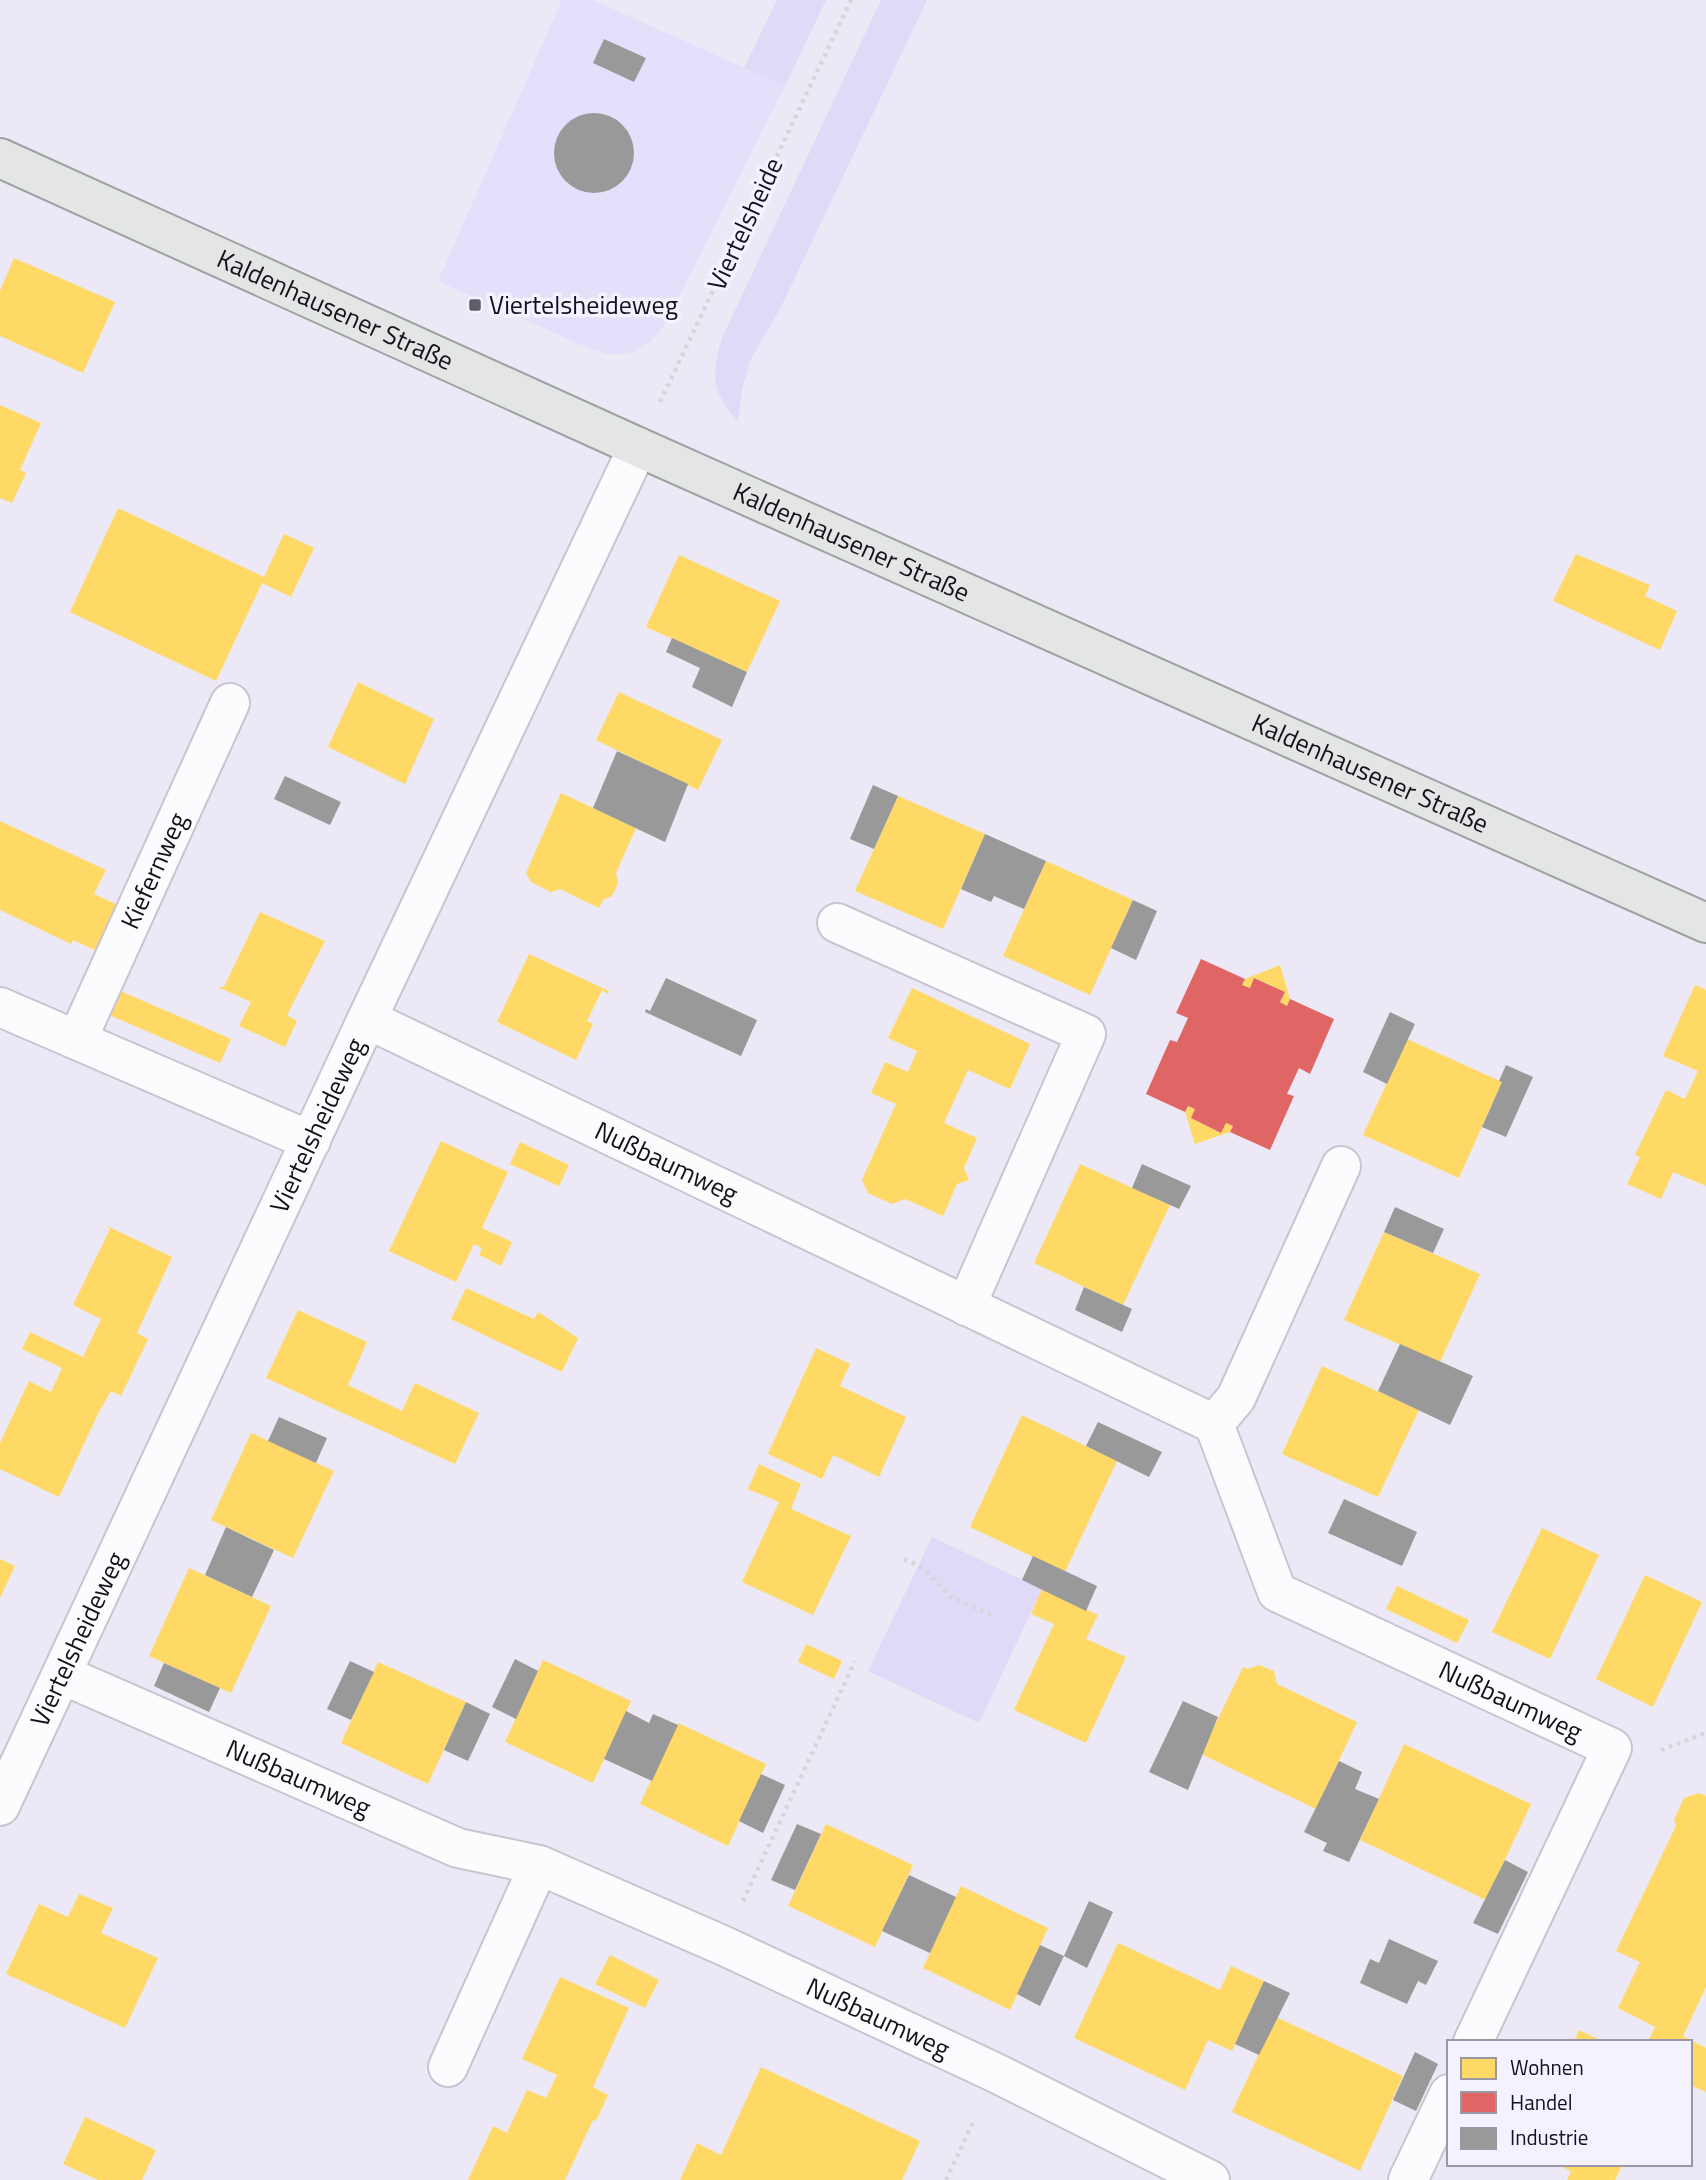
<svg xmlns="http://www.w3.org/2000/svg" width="1706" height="2180" viewBox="0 0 1706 2180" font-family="'Titillium Web',sans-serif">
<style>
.built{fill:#e6dffb}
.green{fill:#e0d9f8}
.homes{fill:#ffd966}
.shops{fill:#e06666}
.industry{fill:#999}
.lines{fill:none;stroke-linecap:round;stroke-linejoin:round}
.minor-casing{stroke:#c8c5d1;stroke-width:42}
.major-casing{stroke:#9ca2a1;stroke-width:42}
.path{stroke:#d6d5d9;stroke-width:4.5;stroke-dasharray:3.5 5;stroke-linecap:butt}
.minor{stroke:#fcfcfe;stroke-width:38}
.major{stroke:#e3e6e4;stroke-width:38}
.poi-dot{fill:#605c68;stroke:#f4f2ff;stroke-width:2.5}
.labels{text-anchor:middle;stroke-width:7;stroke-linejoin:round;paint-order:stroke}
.street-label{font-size:26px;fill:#14111c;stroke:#f4f2ff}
.poi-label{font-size:26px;fill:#14111c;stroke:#f4f2ff;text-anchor:start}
</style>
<rect width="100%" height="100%" fill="#ece8f6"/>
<polygon class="built" points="562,0 593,0 785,86 667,321 651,342 628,354 607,354 586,347 438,281"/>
<g class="green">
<polygon points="777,0 826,0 785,86 744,68"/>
<path d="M881,0H927L781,307L750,361L742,389L738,421C711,393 711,374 722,338Z"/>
<polygon points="932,1537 1042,1589 979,1723 868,1671"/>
</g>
<g class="homes">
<polygon points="14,258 115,302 83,373 0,336 0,291"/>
<polygon points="0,405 41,423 20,470 26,473 12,503 0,498"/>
<polygon points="118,508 264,577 284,534 314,548 291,597 262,583 216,681 70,612"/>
<polygon points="1576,554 1650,585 1645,596 1677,611 1660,650 1553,601"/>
<polygon points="679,555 780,601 747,672 646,627"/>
<polygon points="358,682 434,719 405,784 328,747"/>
<polygon points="619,692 722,740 698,790 596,740"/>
<polygon points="561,793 636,828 616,873 618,883 612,896 603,900 599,908 560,889 551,892 531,882 526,873"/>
<polygon points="898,796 985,834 943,929 855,891"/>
<polygon points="0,821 106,870 94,894 120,906 99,952 73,940 71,944 0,910"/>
<polygon points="1046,861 1133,900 1090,995 1003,956"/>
<polygon points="260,912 325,941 287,1015 297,1021 285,1047 239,1026 251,1002 218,987 224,987"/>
<polygon points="529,954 609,991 608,994 602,990 587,1021 593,1024 576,1060 497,1022"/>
<polygon points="1280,965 1290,999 1287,1006 1280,1002 1285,992 1254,978 1250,988 1242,985 1245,979"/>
<polygon points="1695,985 1706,990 1706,1186 1673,1172 1661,1199 1627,1184 1640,1157 1635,1155 1666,1090 1685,1099 1698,1071 1663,1056"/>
<polygon points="912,988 1030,1044 1010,1089 968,1070 944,1123 977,1138 964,1168 969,1180 957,1184 943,1216 905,1199 892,1204 868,1193 862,1180 896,1104 871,1093 885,1062 908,1072 917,1051 888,1038"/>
<polygon points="118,990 231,1039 220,1063 107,1014"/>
<polygon points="1407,1039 1502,1082 1459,1178 1363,1135"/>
<polygon points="1188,1106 1195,1109 1191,1118 1221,1133 1226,1123 1233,1126 1230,1132 1195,1144 1185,1112"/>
<polygon points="441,1141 508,1172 482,1228 512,1242 501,1266 479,1255 482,1248 474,1244 456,1282 389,1251"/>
<polygon points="520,1142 569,1165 559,1186 510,1164"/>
<polygon points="1080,1164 1170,1205 1123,1305 1034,1263"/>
<polygon points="105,1225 172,1257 137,1333 148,1339 121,1396 111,1391 98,1414 59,1497 0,1469 0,1443 29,1381 51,1392 62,1368 22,1349 30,1332 83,1357 101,1319 73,1305 110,1229"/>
<polygon points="1384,1232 1480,1274 1440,1362 1344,1320"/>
<polygon points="466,1288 534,1319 538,1312 578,1338 562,1372 451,1319"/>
<polygon points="298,1310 367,1342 348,1385 402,1411 415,1383 479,1413 455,1464 266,1378"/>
<polygon points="816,1348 850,1364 840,1386 906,1417 879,1477 833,1455 822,1479 768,1454"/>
<polygon points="1322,1366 1419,1410 1378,1497 1282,1454"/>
<polygon points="1022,1415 1117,1461 1065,1572 970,1527"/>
<polygon points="251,1433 334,1471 293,1558 211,1520"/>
<polygon points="759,1464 801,1484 791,1509 851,1536 813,1615 742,1582 779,1502 748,1489"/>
<polygon points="1542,1528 1599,1555 1550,1659 1492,1632"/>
<polygon points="0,1559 15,1566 0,1598"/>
<polygon points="189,1568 271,1606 231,1693 149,1656"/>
<polygon points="1645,1575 1702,1602 1653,1707 1596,1679"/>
<polygon points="1397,1586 1469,1620 1457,1643 1386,1609"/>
<polygon points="1042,1589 1098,1615 1086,1639 1126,1657 1086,1743 1014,1710 1054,1624 1031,1614"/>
<polygon points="806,1644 842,1661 834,1679 798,1662"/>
<polygon points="543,1660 631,1701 593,1783 505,1742"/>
<polygon points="378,1662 466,1702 428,1784 341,1743"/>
<polygon points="1259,1665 1274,1671 1277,1684 1357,1722 1316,1809 1201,1754 1243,1667 1248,1669"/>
<polygon points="678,1723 766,1764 728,1846 640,1804"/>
<polygon points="1404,1744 1531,1804 1486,1900 1360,1840"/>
<polygon points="1699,1793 1706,1796 1706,1987 1683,2036 1706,2048 1706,2092 1690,2085 1690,2042 1648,2042 1655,2027 1618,2008 1640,1962 1616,1951 1676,1826 1674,1820 1684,1798"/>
<polygon points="826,1824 913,1865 875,1947 788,1906"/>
<polygon points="961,1886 1048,1928 1010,2010 923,1968"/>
<polygon points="79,1894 113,1908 101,1933 158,1958 125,2028 6,1974 39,1904 68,1917"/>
<polygon points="1118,1943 1220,1990 1231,1966 1264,1981 1232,2051 1208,2040 1185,2090 1074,2038"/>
<polygon points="610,1955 659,1980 645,2008 595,1984"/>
<polygon points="560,1977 629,2008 593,2087 608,2095 596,2121 593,2120 565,2180 468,2180 493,2126 507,2133 527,2090 546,2098 557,2075 522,2059"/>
<polygon points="1276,2017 1403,2076 1360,2171 1232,2112"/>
<polygon points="1579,2030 1604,2042 1574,2042"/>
<polygon points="761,2067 920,2141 902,2180 680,2180 697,2143 721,2155"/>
<polygon points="85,2117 156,2150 142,2180 98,2180 63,2164"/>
<polygon points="1556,2164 1623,2164 1615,2180 1567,2180 1571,2171"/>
</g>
<polygon class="shops" points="1201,959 1245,979 1242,985 1250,988 1254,978 1285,992 1280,1002 1287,1006 1290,999 1334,1019 1310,1074 1299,1068 1287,1094 1294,1096 1270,1150 1230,1132 1233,1126 1226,1123 1221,1133 1191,1118 1195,1109 1188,1106 1185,1112 1146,1094 1170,1040 1177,1042 1188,1018 1176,1013"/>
<g class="industry">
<polygon points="604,39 646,58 634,82 593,63"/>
<circle cx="594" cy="153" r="40"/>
<polygon points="672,638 747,672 732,707 692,687 700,668 666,652"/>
<polygon points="617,751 688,784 665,842 593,808"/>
<polygon points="285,776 341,802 330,825 274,799"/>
<polygon points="873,785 898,796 874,849 850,839"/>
<polygon points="985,834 1046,861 1024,909 994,896 991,902 961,889"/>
<polygon points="1133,900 1157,911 1136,960 1111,948"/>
<polygon points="666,978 757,1020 741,1056 645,1012 646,1009 650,1011"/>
<polygon points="1390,1012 1415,1024 1387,1084 1363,1072"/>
<polygon points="1506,1065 1533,1077 1506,1137 1482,1127 1502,1082 1499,1081"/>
<polygon points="1142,1164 1191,1186 1179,1209 1132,1188"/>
<polygon points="1395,1207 1444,1229 1433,1253 1384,1232"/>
<polygon points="1084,1287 1132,1309 1122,1332 1075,1310"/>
<polygon points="1400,1344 1473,1376 1450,1425 1378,1391"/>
<polygon points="279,1417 327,1438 316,1463 268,1441"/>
<polygon points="1098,1422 1162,1452 1149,1477 1086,1446"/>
<polygon points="1344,1499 1417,1532 1402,1566 1328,1533"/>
<polygon points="226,1527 274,1550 252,1597 205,1575"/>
<polygon points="1033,1556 1097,1586 1086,1611 1022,1580"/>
<polygon points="515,1659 538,1671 516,1719 492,1707"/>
<polygon points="350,1661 374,1672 351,1720 327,1709"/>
<polygon points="164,1663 220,1688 209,1712 154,1686"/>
<polygon points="1183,1701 1218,1717 1188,1790 1149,1772"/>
<polygon points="466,1702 490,1714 468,1761 444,1750"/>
<polygon points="626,1711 649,1723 653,1714 678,1725 652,1781 604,1759"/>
<polygon points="1339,1761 1362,1772 1355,1789 1379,1799 1349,1862 1323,1851 1327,1843 1304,1832"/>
<polygon points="761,1774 785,1785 763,1833 739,1821"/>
<polygon points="797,1824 821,1834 795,1890 771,1880"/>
<polygon points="1505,1860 1528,1872 1498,1934 1473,1923"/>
<polygon points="909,1875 956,1897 930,1953 882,1931"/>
<polygon points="1089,1901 1113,1912 1087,1968 1064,1956"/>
<polygon points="1389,1939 1438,1961 1426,1985 1418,1981 1407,2004 1360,1983 1370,1959 1379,1963"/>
<polygon points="1040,1945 1064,1956 1040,2006 1017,1994"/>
<polygon points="1264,1981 1290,1993 1259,2055 1235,2044"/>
<polygon points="1415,2052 1438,2064 1416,2111 1393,2100"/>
</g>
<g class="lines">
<g class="minor-casing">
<g id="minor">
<polyline points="837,923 1086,1034 966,1306"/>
<polyline points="0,1007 311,1141"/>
<path id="s1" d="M367,1019L1214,1424L1277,1592L1612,1748L1473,2042"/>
<path id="s2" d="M77,1040L230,703"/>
<polyline points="1214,1424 1236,1398 1341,1166"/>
<path id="s3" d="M63,1675L458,1848L539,1865L722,1945L996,2073L1210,2180"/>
<path id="s4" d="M0,1806L367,1019L638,447"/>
<polyline points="448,2067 539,1865"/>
<polyline points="1408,2180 1449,2094"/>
</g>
</g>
<g class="major-casing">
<g id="major">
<path id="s5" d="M0,158L638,447L1706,923"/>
</g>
</g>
<g class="path">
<polyline points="660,402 851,0"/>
<polyline points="904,1559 923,1568 950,1597 994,1616"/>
<polyline points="1661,1750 1706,1733"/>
<polyline points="743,1901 855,1661"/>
<polyline points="946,2180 975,2118"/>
</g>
<use href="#minor" class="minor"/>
<use href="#major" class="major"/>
</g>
<rect class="poi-dot" x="468" y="298" width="14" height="14" rx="3.5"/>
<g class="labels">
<g class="street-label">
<text transform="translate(745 224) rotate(-65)" y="9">Viertelsheide</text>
<text dy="9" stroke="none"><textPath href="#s5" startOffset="368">Kaldenhausener Straße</textPath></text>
<text dy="9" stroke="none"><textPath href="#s5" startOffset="934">Kaldenhausener Straße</textPath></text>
<text dy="9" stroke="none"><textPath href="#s5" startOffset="1502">Kaldenhausener Straße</textPath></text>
<text dy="9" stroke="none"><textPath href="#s2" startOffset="186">Kiefernweg</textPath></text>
<text dy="9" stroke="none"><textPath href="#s4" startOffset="751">Viertelsheideweg</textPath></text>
<text dy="9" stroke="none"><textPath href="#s1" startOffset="332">Nußbaumweg</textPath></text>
<text dy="9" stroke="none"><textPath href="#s4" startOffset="184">Viertelsheideweg</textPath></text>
<text dy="9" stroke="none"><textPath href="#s1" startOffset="1376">Nußbaumweg</textPath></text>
<text dy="9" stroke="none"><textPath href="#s3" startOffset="257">Nußbaumweg</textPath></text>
<text dy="9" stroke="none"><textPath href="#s3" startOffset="886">Nußbaumweg</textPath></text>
</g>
<g class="poi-label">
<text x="489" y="314">Viertelsheideweg</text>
</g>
</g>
<rect x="1447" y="2040" width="245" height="126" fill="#f4f2ff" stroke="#9a98a4" stroke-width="2"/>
<rect x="1461" y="2058" width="35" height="21" fill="#ffd966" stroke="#9a98a4" stroke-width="2"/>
<text x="1510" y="2075" font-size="21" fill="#14111c">Wohnen</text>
<rect x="1461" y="2092" width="35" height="21" fill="#e06666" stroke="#9a98a4" stroke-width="2"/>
<text x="1510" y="2110" font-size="21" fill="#14111c">Handel</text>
<rect x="1461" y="2128" width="35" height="21" fill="#999999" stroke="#9a98a4" stroke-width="2"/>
<text x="1510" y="2145" font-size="21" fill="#14111c">Industrie</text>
</svg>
